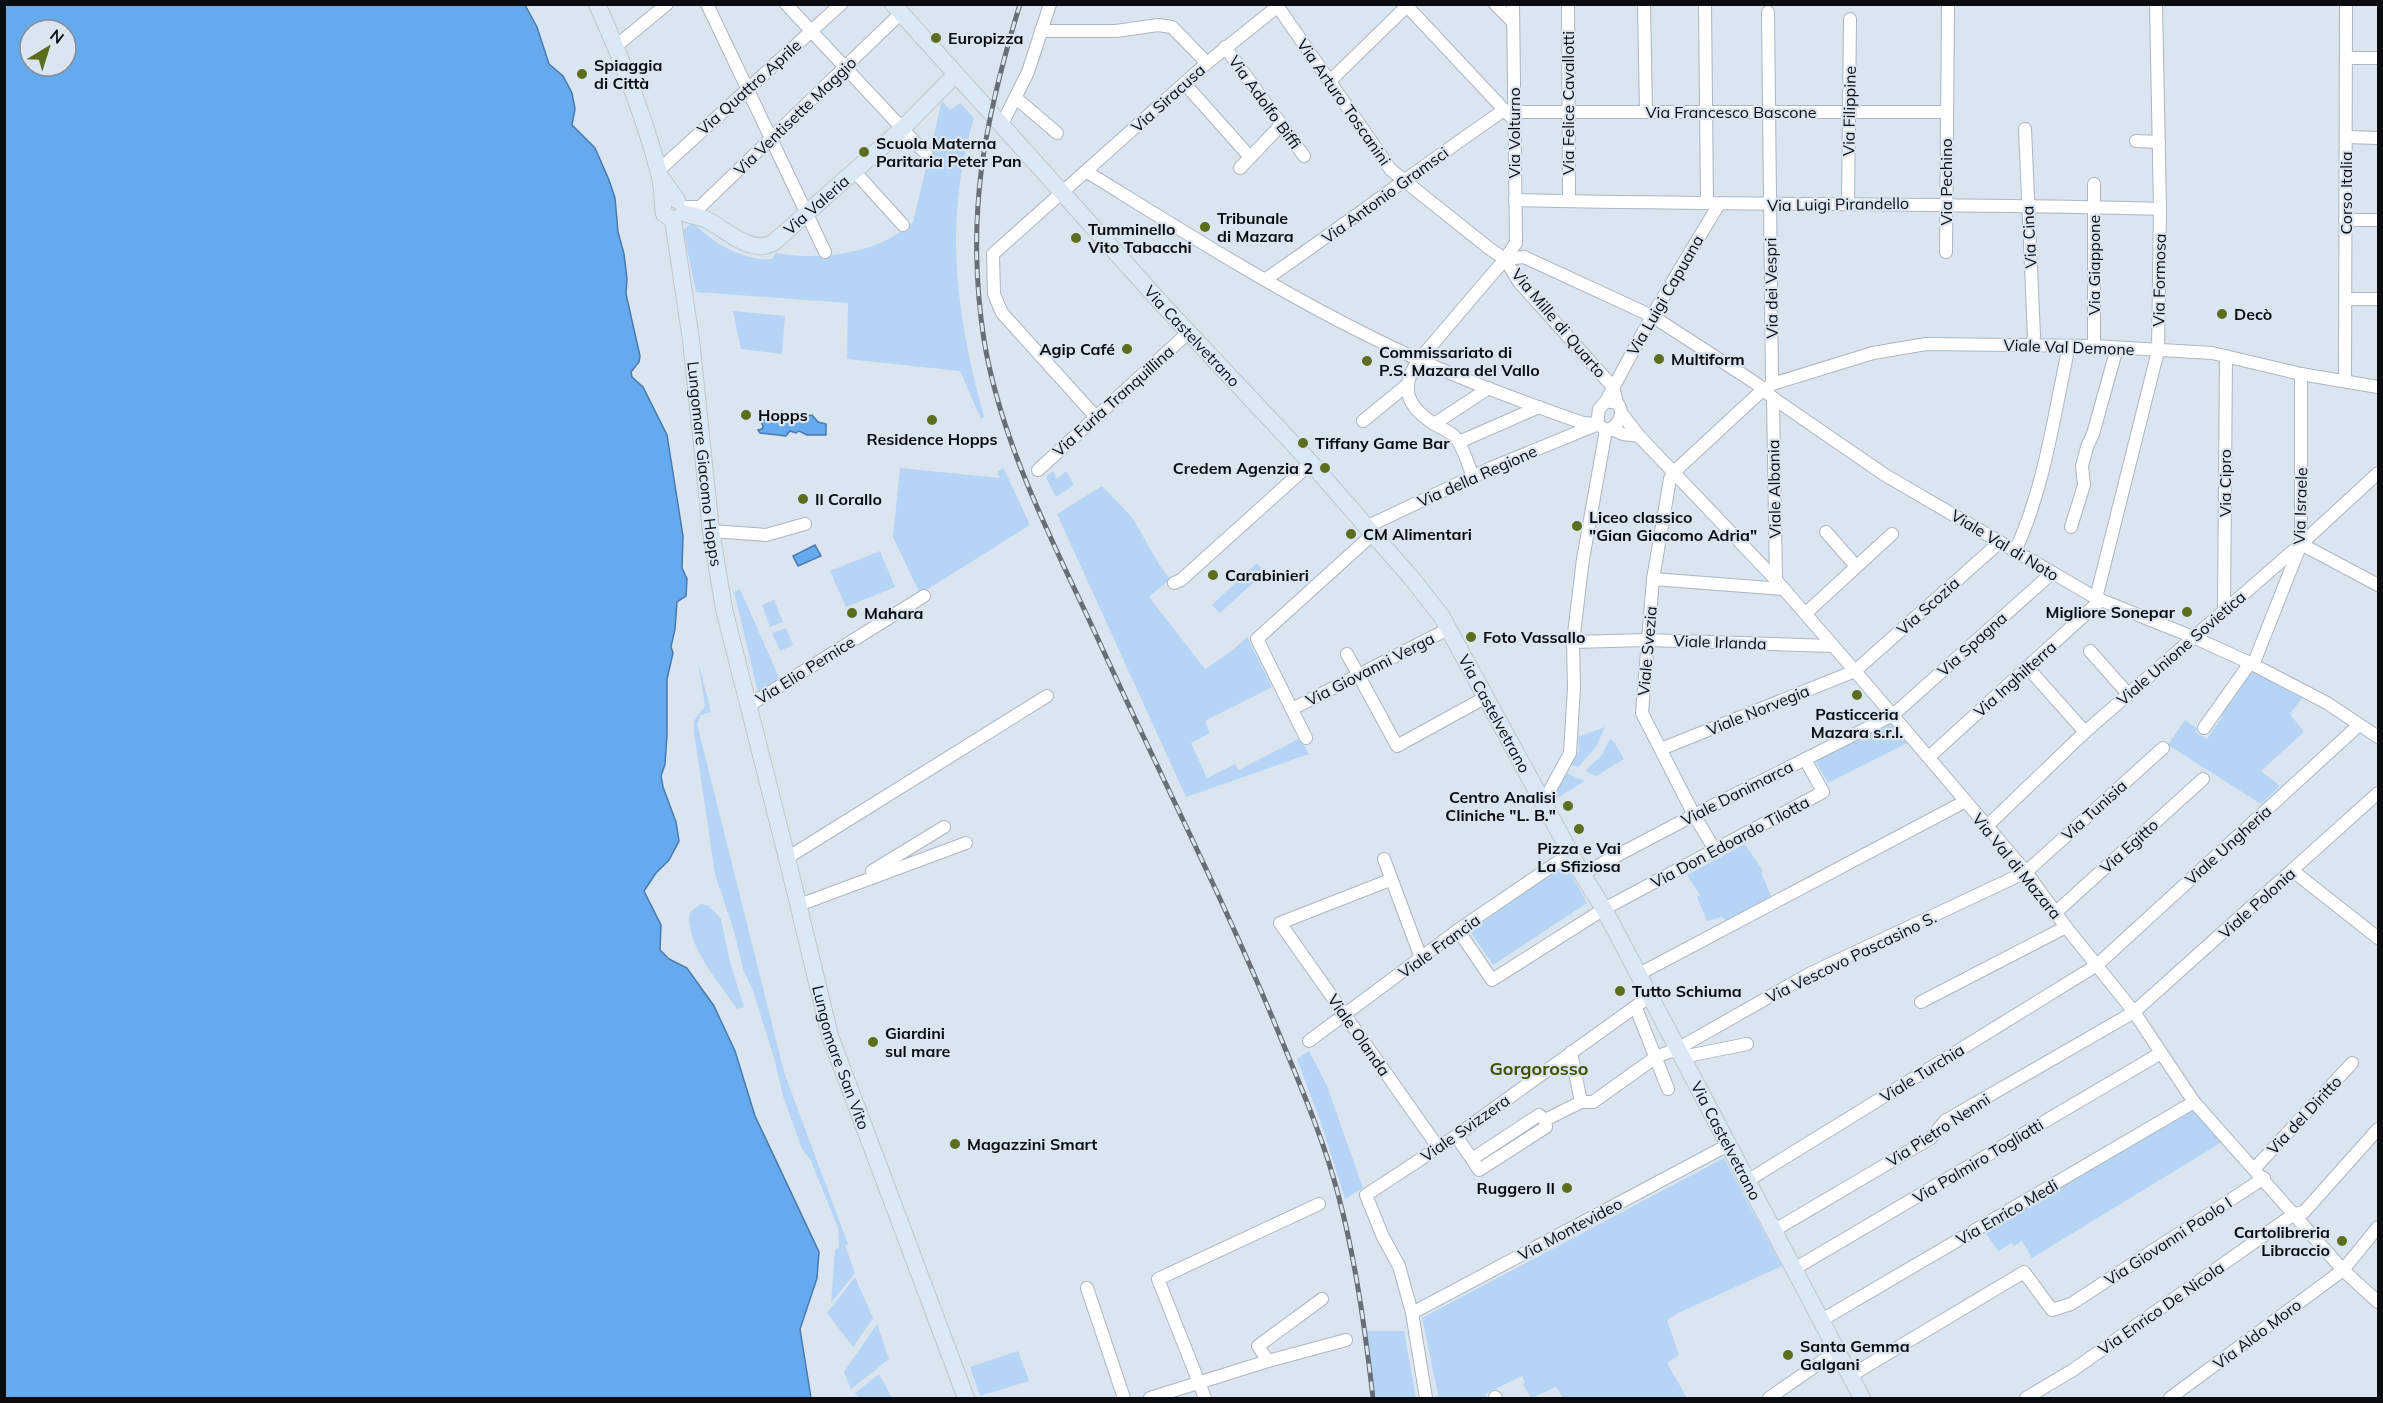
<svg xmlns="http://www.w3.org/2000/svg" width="2383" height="1403" viewBox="0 0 2383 1403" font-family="Mulish,sans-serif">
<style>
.green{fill:#b6d4f5}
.water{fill:#65a9ee;stroke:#497aab;stroke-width:1.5;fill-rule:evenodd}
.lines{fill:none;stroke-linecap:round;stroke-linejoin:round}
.minor-casing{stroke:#acb6c1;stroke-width:14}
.major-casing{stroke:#c4c5c6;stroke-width:18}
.minor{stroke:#fff;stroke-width:12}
.major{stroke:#dbe9f7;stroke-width:16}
.rail-casing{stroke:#676e75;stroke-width:5}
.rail{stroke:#dae5f0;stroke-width:3;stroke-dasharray:9;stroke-linecap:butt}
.poi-dot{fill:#5a6e1d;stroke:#dae5f0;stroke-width:2}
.labels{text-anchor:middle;stroke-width:4.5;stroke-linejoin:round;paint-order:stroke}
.poi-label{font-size:16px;font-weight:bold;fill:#090c10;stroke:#dae5f0;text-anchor:start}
.street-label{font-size:16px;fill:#090c10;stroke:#dae5f0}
.neighbourhood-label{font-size:18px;font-weight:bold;fill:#415301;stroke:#dae5f0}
</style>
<rect width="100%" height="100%" fill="#dae5f0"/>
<g class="green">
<path d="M942,101L950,110L960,103L974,118C943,221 956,315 984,417L981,419L960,371L847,359L848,303L696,292L683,230L693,222C710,242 745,262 772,259L776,253C820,261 879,254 913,222Z"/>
<polygon points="733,311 785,316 782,354 741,349"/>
<polygon points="900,468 1000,478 997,471 1004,469 1030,525 920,594 893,537"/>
<polygon points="1053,471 1057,479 1066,471 1074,485 1056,497 1046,477"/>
<polygon points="1102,486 1132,517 1160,566 1170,579 1149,597 1205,669 1233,650 1247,637 1272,687 1205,721 1210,733 1191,743 1207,778 1235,764 1239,770 1300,738 1309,754 1186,797 1057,514"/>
<polygon points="880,551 895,587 846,607 830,571"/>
<polygon points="1257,563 1265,572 1220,613 1212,605"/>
<polygon points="740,589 780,680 758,692 734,592"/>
<polygon points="774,600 783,622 770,627 762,605"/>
<polygon points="786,628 793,645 780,651 772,633"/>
<polygon points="698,661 711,712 701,715 697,724 784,1072 848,1244 845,1245 855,1273 831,1303 835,1250 839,1247 838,1228 811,1161 802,1149 783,1096 775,1061 753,991 743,969 734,931 715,874 694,732 694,721 705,706"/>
<polygon points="2249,670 2302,698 2290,714 2304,732 2261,771 2280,786 2261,804 2168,745 2185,720 2198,729 2195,732 2207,739 2222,717 2218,713"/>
<polygon points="1893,723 1909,742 1828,783 1815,760"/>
<polygon points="1605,727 1596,747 1578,767 1570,765 1579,751 1578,737"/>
<polygon points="1610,739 1614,742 1624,759 1596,776 1585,771 1602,755"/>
<polygon points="1566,773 1585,781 1554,800 1552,797"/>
<polygon points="1745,844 1763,871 1761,873 1773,900 1728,921 1721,917 1707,921 1697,897 1700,895 1687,875"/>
<polygon points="1565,863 1587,903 1493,965 1470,931"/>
<path d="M701,904L709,906L721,919L730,962L744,1007L737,1009C720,983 684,944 690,912Z"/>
<polygon points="1309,1051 1327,1086 1363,1188 1345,1199 1322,1126 1297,1059"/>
<polygon points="2191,1109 2222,1142 2032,1258 2022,1241 2014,1246 2012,1243 1998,1251 1985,1232"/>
<polygon points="1724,1158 1782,1266 1678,1313 1667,1320 1679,1355 1667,1363 1687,1398 1563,1398 1556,1387 1531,1398 1523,1385 1525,1382 1522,1376 1485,1394 1487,1398 1439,1398 1422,1318"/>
<polygon points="855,1277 873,1318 853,1347 827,1313"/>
<polygon points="877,1324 889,1359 851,1389 844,1372"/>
<polygon points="1364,1331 1404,1331 1416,1398 1376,1398"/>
<polygon points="1018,1351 1029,1381 980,1396 970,1367"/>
<polygon points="879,1374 892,1398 858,1398 855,1393"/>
</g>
<g class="water">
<path d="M5,4L525,5L537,27L549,64L563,76L572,93L575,109L572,125L595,148L609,180L615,198L618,232L624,254L627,279L626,294L640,356L639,362L631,372L632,377L643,387L667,435L683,536L682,568L687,579L686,596L677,602L675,629L671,647L673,653L667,679V735L665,764L661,776L663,787L676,822L679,841L669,860L656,873L644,891L661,925L660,950L669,959L687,968L714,1006L735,1051L755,1116L819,1252L817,1278L800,1329L811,1398H5ZM30,30H66V66H30Z"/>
<polygon points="782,411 786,415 785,419 794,422 796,414 801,415 802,421 806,421 807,416 812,415 818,422 826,424 826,435 807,435 799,431 796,433 790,431 786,436 760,433 758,430 762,429 763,426 760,420 770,420"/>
<polygon points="815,545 821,556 798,566 793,556"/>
</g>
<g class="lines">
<g class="minor-casing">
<g id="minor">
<polyline points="707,4 825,252"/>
<polyline points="786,4 927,155"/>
<polyline points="1276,4 1391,170 1490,249 1505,259 1519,282 1613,387 1617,403"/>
<polyline points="1405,4 1510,116"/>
<polyline points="1495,4 1513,22"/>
<polyline points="1568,4 1569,201"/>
<polyline points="1644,4 1646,112"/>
<polyline points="1705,4 1707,203"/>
<polyline points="1768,12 1772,384"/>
<polyline points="1041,31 1116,31 1158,25 1172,27 1207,63"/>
<polyline points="616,46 667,4"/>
<polyline points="1225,47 1304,156"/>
<polyline points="2347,58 2378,58"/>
<polyline points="1330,81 1409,4"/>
<polyline points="1185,84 1250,157"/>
<polyline points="1016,98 1057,133"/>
<polyline points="1515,112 1946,112"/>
<polyline points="1002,124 1028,72 1050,4"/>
<polyline points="2025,129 2034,336 2032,344"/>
<polyline points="2346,137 2378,138"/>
<polyline points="2136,141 2159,142"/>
<polyline points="1240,168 1281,125"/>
<polyline points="658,171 841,4"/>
<polyline points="855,172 903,225"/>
<path d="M1087,172C1178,228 1269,286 1365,334C1435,370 1509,397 1583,423L1597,424"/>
<polyline points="2094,184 2094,346"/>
<path d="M1515,200C1730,205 1945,203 2160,209"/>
<polyline points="1848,203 1850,19"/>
<polyline points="684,207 700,207 901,13"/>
<polyline points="2345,220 2378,220"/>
<polyline points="1946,252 1948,4"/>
<polyline points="1505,259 1524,257 1652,316 1757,384 1773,398 1885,475 2096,598 2193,637 2250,663 2327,703 2378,737"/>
<path d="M1266,279C1346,224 1424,165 1504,110"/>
<polyline points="2347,299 2378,299"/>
<polyline points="2345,381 2346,4"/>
<polyline points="1773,398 1776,580"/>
<path d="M1606,401L1617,403C1626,413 1618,428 1606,430L1597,424L1599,409L1606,401L1652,316L1719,204"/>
<polyline points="1622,414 1639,436 1776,580 1855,671 2026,872 2066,927 2134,1012 2194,1102 2343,1270 2378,1302"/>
<polyline points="1095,416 1002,313 994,294 993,254 1207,63 1277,7"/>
<polyline points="1363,421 1407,385"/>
<polyline points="1434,424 1489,388"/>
<polyline points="1611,429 1623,434 1639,436"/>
<polyline points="1459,442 1539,407"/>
<polyline points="1038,470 1189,332"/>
<path d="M1473,477C1468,464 1464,449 1456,438C1451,432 1443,429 1436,425C1408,408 1398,388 1419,360L1505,259L1516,243L1513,4"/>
<polyline points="1366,527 1491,468 1596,425"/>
<polyline points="2071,527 2084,485 2082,466 2087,447 2093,434 2117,348"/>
<polyline points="711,531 766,535 805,524"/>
<polyline points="1826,532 1856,566"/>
<polyline points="2301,544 2378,585"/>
<path d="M2016,549C2045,486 2054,414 2069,346"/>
<polyline points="1653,579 1784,589"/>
<polyline points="1174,583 1181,580 1311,463"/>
<polyline points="2096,598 2158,351 2160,209 2156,4"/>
<polyline points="2224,610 2226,356"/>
<polyline points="1806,613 1892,534"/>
<polyline points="1573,642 1647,640 1832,646"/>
<polyline points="2090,651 2128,694"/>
<polyline points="1347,654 1397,746 1486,697"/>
<polyline points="2253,665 2301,544 2301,374"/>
<polyline points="2027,667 2085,732"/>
<polyline points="748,706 924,596"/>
<polyline points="1292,709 1448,629"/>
<polyline points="2204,728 2250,663"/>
<polyline points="1306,738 1257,639 1373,534"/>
<polyline points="1661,749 1855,671 2000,542"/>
<polyline points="1929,757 2101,600"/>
<polyline points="1544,801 1570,753 1574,688 1573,642 1583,559 1606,430"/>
<polyline points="1986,827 2085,732 2301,544 2378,473"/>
<polyline points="1715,850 1694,815 1642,713 1653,579 1670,479 1674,472 1756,396 1772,384 1873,353 1926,344 2094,346 2212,353 2301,374 2378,387"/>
<polyline points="787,858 1047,696"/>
<polyline points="1384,859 1421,958"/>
<polyline points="872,871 944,827"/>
<polyline points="2293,871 2378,938"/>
<polyline points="1582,874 1694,815 1893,715 2052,573"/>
<polyline points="1390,880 1280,923 1438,1147"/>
<polyline points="799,905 966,843"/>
<polyline points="2055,913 2203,779"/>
<polyline points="1458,930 1492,980 1604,909 1823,792 1805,759"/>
<polyline points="1639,974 1964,802"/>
<polyline points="1921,1002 2066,927"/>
<polyline points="1636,1008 1668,1089"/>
<polyline points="1309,1041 1458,930 1571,853"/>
<polyline points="1571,1052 1581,1102"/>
<polyline points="1682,1057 1747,1044"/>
<polygon points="1539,1115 1545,1120 1546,1127 1479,1170 1472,1159"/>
<polyline points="1545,1120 1581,1102 1593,1102 1656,1057 1679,1048 1811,973 2026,872 2163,748"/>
<polyline points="1456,1136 1472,1159"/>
<polyline points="2255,1168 2352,1063"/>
<polyline points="1747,1181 2097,965 2359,725"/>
<polyline points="1773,1231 1931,1138 1945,1121 2134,1012 2378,793"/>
<polyline points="1794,1269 2161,1053"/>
<polyline points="1087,1288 1124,1398"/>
<polyline points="1412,1313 1728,1145"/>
<polyline points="1820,1321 2194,1102"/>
<polyline points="1268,1361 1258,1346 1322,1299"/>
<polyline points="1850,1376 2024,1272 2052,1310 2071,1304 2264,1178"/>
<polyline points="1495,1397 1496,1398"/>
<polyline points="1150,1398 1268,1361 1346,1340"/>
<polyline points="1205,1398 1158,1279 1319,1204"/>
<polyline points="1426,1398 1412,1313 1399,1266 1383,1237 1366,1195 1456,1136 1650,996"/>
<polyline points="1769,1398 1837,1351"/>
<polyline points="2026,1398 2073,1370 2294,1214 2304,1212 2378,1129"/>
<polyline points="2170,1398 2343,1270 2378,1227"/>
</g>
</g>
<g class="major-casing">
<g id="major">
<path d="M597,4C622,60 645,118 660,177C663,189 662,202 664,214L673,220"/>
<path id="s1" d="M893,4L1163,305L1311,463L1414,581L1442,617L1582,874L1604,909L1862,1398"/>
<polyline points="661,178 677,200"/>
<path id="s2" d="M683,213C691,215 700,217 707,220C727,230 750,255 773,243L902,129L956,74"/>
<path id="s3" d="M673,220L691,340L711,531L724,609L787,858L830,1036L966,1398"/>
</g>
</g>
<use href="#minor" class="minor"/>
<use href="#major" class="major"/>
<g class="rail-casing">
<path id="rail" d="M1020,4C984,122 965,216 984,340C1002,449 1058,551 1103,650C1163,781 1228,908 1282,1041C1303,1092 1324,1141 1338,1194C1356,1261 1365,1330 1373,1398"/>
</g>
<use href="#rail" class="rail"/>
</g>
<g class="poi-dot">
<circle cx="936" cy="38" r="6"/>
<circle cx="582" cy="74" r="6"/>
<circle cx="864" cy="152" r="6"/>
<circle cx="1205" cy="227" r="6"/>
<circle cx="1076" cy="238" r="6"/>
<circle cx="2222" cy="314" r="6"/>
<circle cx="1127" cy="349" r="6"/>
<circle cx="1659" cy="359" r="6"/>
<circle cx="1367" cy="361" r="6"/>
<circle cx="746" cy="415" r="6"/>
<circle cx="932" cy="420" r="6"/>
<circle cx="1303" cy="443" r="6"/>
<circle cx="1325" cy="468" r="6"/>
<circle cx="803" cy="499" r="6"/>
<circle cx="1577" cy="526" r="6"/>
<circle cx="1351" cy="534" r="6"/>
<circle cx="1213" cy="575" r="6"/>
<circle cx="2187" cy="612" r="6"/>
<circle cx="852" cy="613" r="6"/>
<circle cx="1471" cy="637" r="6"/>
<circle cx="1857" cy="695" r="6"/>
<circle cx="1568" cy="806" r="6"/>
<circle cx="1579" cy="829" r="6"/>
<circle cx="1620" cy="991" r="6"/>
<circle cx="873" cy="1042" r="6"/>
<circle cx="955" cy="1144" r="6"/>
<circle cx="1567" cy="1188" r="6"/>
<circle cx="2342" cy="1241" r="6"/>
<circle cx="1788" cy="1355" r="6"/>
</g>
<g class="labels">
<g class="poi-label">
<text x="948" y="44">Europizza</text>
<text x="594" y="71">Spiaggia<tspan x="594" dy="18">di Città</tspan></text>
<text x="876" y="149">Scuola Materna<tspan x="876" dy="18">Paritaria Peter Pan</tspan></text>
<text x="1217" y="224">Tribunale<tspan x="1217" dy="18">di Mazara</tspan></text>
<text x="1088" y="235">Tumminello<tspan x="1088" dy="18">Vito Tabacchi</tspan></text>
<text x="2234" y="320">Decò</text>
<text x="1115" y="355" text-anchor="end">Agip Café</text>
<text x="1379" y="358">Commissariato di<tspan x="1379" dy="18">P.S. Mazara del Vallo</tspan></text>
<text x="1671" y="365">Multiform</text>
<text x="758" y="421">Hopps</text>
<text x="932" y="445" text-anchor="middle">Residence Hopps</text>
<text x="1315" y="449">Tiffany Game Bar</text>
<text x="1313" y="474" text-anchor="end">Credem Agenzia 2</text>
<text x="815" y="505">Il Corallo</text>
<text x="1589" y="523">Liceo classico<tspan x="1589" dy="18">"Gian Giacomo Adria"</tspan></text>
<text x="1363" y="540">CM Alimentari</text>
<text x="1225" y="581">Carabinieri</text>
<text x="2175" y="618" text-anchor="end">Migliore Sonepar</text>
<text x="864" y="619">Mahara</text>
<text x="1483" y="643">Foto Vassallo</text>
<text x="1857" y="720" text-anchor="middle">Pasticceria<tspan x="1857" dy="18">Mazara s.r.l.</tspan></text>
<text x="1556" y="803" text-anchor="end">Centro Analisi<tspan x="1556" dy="18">Cliniche "L. B."</tspan></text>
<text x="1579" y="854" text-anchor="middle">Pizza e Vai<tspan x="1579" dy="18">La Sfiziosa</tspan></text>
<text x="1632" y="997">Tutto Schiuma</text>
<text x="885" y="1039">Giardini<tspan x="885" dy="18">sul mare</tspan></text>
<text x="967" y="1150">Magazzini Smart</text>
<text x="1555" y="1194" text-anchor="end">Ruggero II</text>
<text x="2330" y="1238" text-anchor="end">Cartolibreria<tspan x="2330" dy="18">Libraccio</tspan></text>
<text x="1800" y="1352">Santa Gemma<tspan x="1800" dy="18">Galgani</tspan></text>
</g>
<g class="street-label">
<text transform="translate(749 87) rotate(-42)" y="6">Via Quattro Aprile</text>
<text transform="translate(1168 98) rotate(-42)" y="6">Via Siracusa</text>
<text transform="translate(1265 102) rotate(54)" y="6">Via Adolfo Biffi</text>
<text transform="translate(1344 102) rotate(55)" y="6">Via Arturo Toscanini</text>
<text transform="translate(1568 103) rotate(-90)" y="6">Via Felice Cavallotti</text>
<text transform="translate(1849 111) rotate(-89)" y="6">Via Filippine</text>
<text x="1731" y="118">Via Francesco Bascone</text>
<text transform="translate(795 116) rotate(-44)" y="6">Via Ventisette Maggio</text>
<text transform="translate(1514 133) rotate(-90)" y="6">Via Volturno</text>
<text transform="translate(1946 182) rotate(-90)" y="6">Via Pechino</text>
<text transform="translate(2346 193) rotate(-90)" y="6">Corso Italia</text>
<text transform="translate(1385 195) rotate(-36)" y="6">Via Antonio Gramsci</text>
<text transform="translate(1838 204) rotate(-1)" y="6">Via Luigi Pirandello</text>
<text dy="6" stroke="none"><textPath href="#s2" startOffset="156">Via Valeria</textPath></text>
<text transform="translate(2029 237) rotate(-93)" y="6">Via Cina</text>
<text transform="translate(2094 265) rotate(-90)" y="6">Via Giappone</text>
<text transform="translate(2159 280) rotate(-89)" y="6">Via Formosa</text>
<text transform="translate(1771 288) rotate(-91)" y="6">Via dei Vespri</text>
<text transform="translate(1665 295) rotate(-60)" y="6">Via Luigi Capuana</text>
<text transform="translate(1559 323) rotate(50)" y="6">Via Mille di Quarto</text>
<text dy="6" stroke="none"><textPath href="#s1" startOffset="447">Via Castelvetrano</textPath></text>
<text transform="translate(2069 347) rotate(2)" y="6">Viale Val Demone</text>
<text transform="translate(1113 401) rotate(-42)" y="6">Via Furia Tranquillina</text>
<text dy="6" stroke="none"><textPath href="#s3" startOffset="246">Lungomare Giacomo Hopps</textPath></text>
<text transform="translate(1477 476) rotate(-24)" y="6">Via della Regione</text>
<text transform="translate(2225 483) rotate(-90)" y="6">Via Cipro</text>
<text transform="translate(1774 489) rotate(-91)" y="6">Viale Albania</text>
<text transform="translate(2300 506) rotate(-88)" y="6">Via Israele</text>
<text transform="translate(2005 545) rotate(31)" y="6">Viale Val di Noto</text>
<text transform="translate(1928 606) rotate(-42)" y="6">Via Scozia</text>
<text transform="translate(1720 642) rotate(2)" y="6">Viale Irlanda</text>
<text transform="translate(1972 644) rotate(-42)" y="6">Via Spagna</text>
<text transform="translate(2181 648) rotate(-41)" y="6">Viale Unione Sovietica</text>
<text transform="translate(1647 651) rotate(-85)" y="6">Viale Svezia</text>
<text transform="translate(1370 669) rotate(-27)" y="6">Via Giovanni Verga</text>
<text transform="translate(805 670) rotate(-32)" y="6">Via Elio Pernice</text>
<text transform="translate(2015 679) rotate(-42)" y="6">Via Inghilterra</text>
<text transform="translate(1758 710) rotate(-22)" y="6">Viale Norvegia</text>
<text dy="6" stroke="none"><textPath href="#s1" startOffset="933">Via Castelvetrano</textPath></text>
<text transform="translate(1737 793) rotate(-27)" y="6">Viale Danimarca</text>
<text transform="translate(2094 810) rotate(-42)" y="6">Via Tunisia</text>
<text transform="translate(1730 842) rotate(-28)" y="6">Via Don Edoardo Tilotta</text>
<text transform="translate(2228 845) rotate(-42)" y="6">Viale Ungheria</text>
<text transform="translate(2129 846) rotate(-42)" y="6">Via Egitto</text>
<text transform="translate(2017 866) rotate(51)" y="6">Via Val di Mazara</text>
<text transform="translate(2257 903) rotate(-42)" y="6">Viale Polonia</text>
<text transform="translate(1439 946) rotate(-36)" y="6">Viale Francia</text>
<text transform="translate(1851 957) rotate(-26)" y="6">Via Vescovo Pascasino S.</text>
<text transform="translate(1359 1035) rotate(55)" y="6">Viale Olanda</text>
<text dy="6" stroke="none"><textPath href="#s3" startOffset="856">Lungomare San Vito</textPath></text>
<text transform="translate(1922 1073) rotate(-32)" y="6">Viale Turchia</text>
<text transform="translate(2304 1115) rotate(-47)" y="6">Via del Diritto</text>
<text transform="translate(1465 1128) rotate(-35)" y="6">Viale Svizzera</text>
<text transform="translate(1938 1130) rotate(-33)" y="6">Via Pietro Nenni</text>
<text dy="6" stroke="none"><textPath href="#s1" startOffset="1419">Via Castelvetrano</textPath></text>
<text transform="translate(1978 1161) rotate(-31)" y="6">Via Palmiro Togliatti</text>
<text transform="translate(2007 1212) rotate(-30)" y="6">Via Enrico Medi</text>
<text transform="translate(1570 1229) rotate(-28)" y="6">Via Montevideo</text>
<text transform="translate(2168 1241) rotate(-33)" y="6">Via Giovanni Paolo I</text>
<text transform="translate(2161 1308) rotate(-35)" y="6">Via Enrico De Nicola</text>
<text transform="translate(2257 1334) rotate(-37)" y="6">Via Aldo Moro</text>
</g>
<g class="neighbourhood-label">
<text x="1539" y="1075">Gorgorosso</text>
</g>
</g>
<rect width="2383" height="1403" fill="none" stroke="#090c10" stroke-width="12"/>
<g transform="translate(48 48) rotate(38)"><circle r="28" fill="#dae5f0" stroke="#868e96" stroke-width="1.5"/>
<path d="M0-4.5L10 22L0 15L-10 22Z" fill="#5a6e1d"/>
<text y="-9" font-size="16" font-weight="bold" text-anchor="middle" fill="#090c10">N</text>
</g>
</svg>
